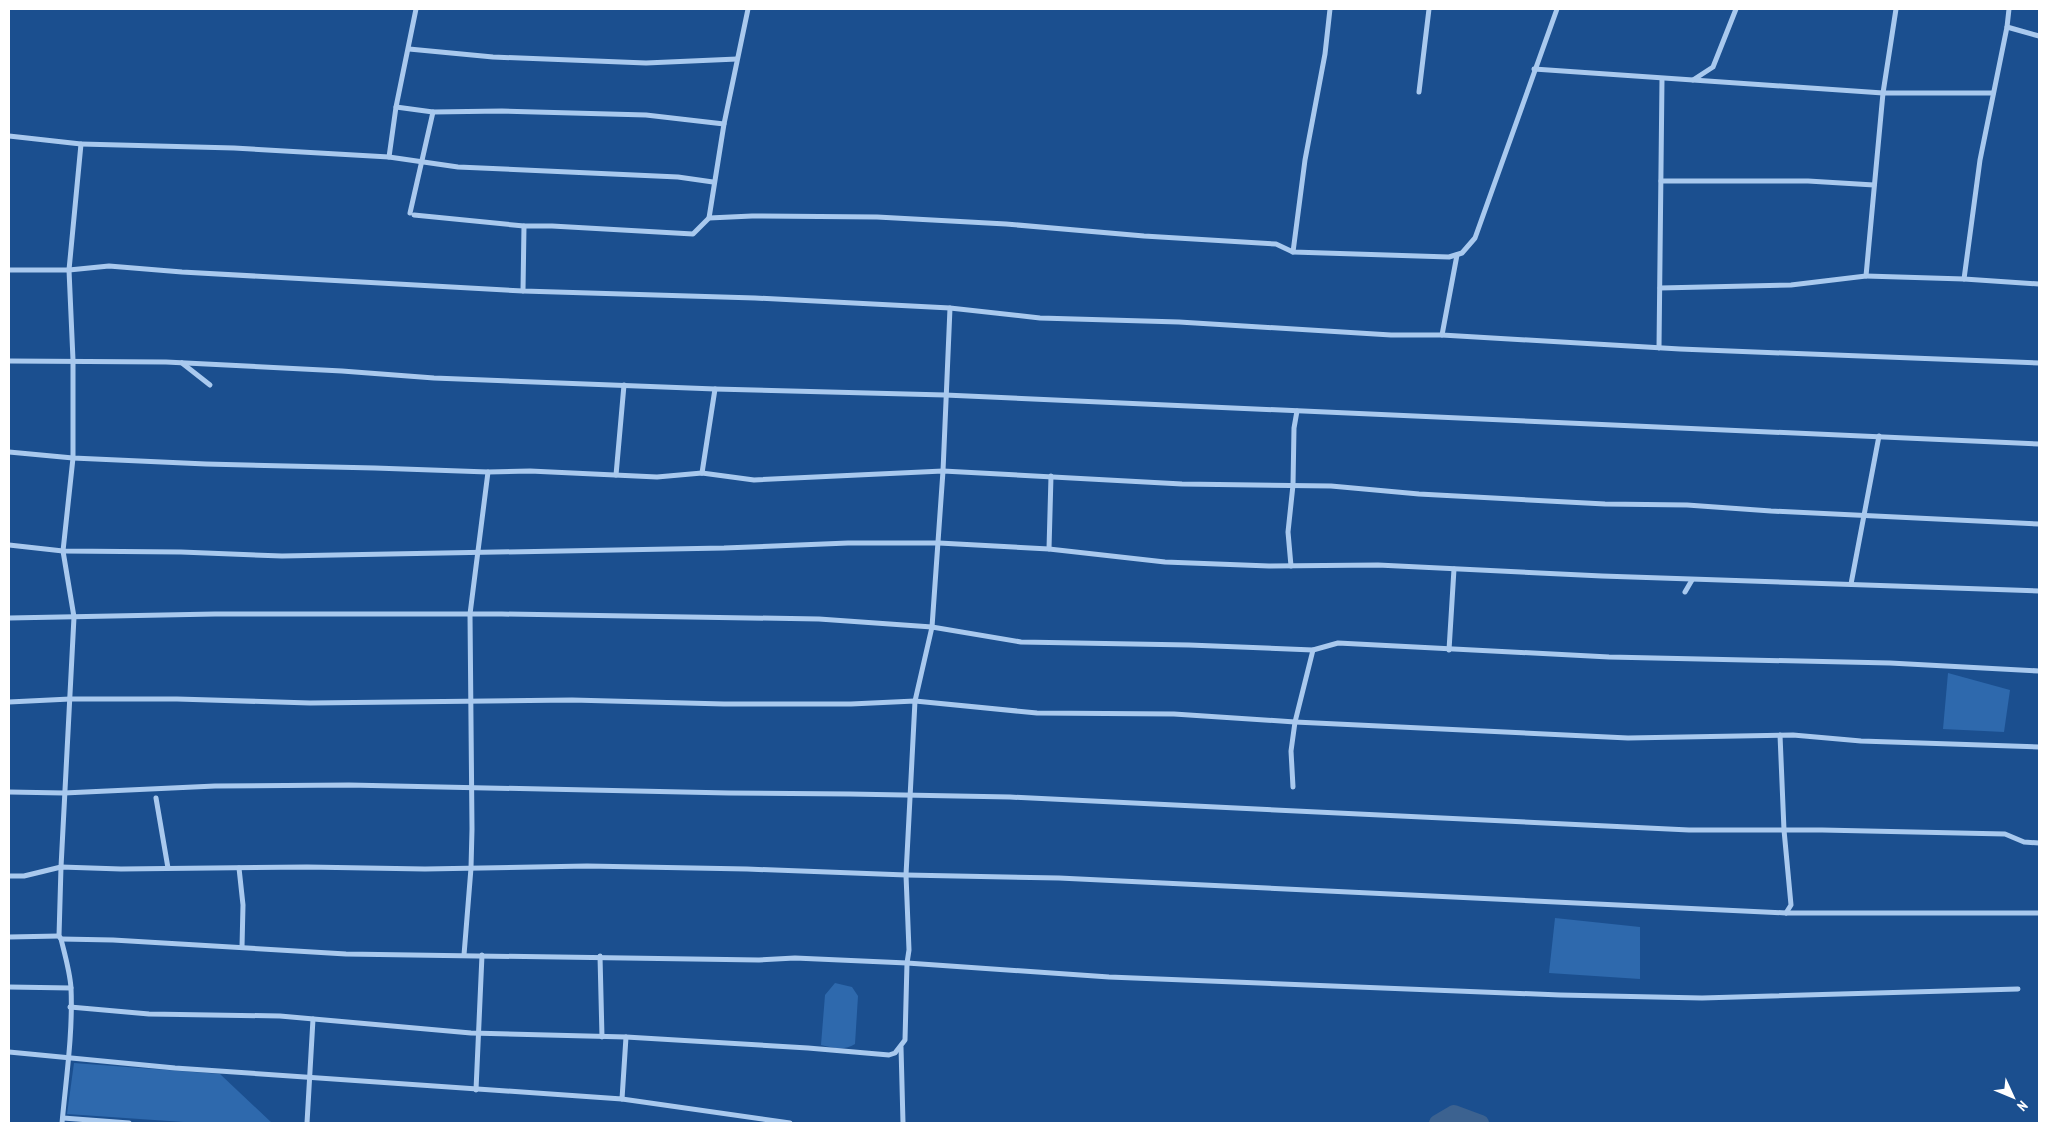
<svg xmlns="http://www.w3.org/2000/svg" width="2048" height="1132" viewBox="0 0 2048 1132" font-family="'PT Sans Narrow',sans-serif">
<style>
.green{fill:#2e69ad}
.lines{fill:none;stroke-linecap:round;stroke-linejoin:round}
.river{stroke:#3c6290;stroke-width:16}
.minor{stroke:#a9c9ee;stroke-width:5}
</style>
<rect width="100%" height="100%" fill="#1b4f8f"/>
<g class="green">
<polygon points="1948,673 2010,690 2004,732 1943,729"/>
<polygon points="1555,918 1640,927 1640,979 1549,973"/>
<path d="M835,983L852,987L858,996L855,1044C844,1051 834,1048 821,1045L825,995Z"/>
<polygon points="74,1063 220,1074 272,1123 198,1123 67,1114"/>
</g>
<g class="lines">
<polyline class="river" points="1437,1123 1454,1113 1481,1123"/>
<g class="minor">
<polyline points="2007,27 2039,36"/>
<polyline points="409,49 493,57 646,63 737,59"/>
<polyline points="1534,69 1693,80 1713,67 1736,9"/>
<polyline points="1693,80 1883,93 1993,93"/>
<polyline points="1419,92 1429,9"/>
<polyline points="396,107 433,112 502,111 646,115 724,124"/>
<path d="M9,136L81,144L69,270L73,360V458L63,551L74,617L61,867L59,936L61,939C65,955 70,972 71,988C73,1033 66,1079 62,1123"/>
<polyline points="81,144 234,148 389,157 458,167 678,177 713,182"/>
<polyline points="389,157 396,107 416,9"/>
<polyline points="1661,181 1808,181 1874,185"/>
<polyline points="410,213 433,112"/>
<polyline points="414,215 524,226 552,226 693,234 709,218 752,216 877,217 1006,224 1144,236 1276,244 1293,252 1449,257 1462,253 1475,238 1557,9"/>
<polyline points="709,218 724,124 748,9"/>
<polyline points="1293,252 1305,160 1325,54 1330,9"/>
<polyline points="9,270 69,270 109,266 182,272 523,291 755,298 950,308 1040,318 1179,322 1391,335 1442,335 1680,349 2039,363"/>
<polyline points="1866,276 1964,279 2039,284"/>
<polyline points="1964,279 1980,160 2007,27 2009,9"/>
<polyline points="1660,288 1791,285 1866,276 1883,93 1896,9"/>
<polyline points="523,291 524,226"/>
<polyline points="1442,335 1457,255"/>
<polyline points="1659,348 1662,79"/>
<polyline points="9,361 166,362 342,371 434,378 715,389 945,395 2039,444"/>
<polyline points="182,363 210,385"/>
<polyline points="9,452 73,458 206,464 375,468 488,472 530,471 657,477 702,473 754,480 943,471 1182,484 1331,486 1419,494 1605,504 1687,505 1771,511 2039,524"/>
<polyline points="702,473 715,389"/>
<polyline points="616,475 624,385"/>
<polyline points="9,545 63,551 181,552 282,556 724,548 848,543 939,543 1049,549 1165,562 1269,566 1378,565 1602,576 2039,591"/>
<polyline points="1049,549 1051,476"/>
<polyline points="1291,566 1288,532 1293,485 1294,428 1297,411"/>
<polyline points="1851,584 1879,436"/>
<polyline points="1685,592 1692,580"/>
<polyline points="9,618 215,614 502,614 819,619 932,627 1021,642 1189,645 1313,650 1338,643 1609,657 1890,663 2039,671"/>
<polyline points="1449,650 1454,569"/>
<polyline points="9,702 70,699 177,699 310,703 572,700 724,704 851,704 915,701 1037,713 1174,714 1295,722 1628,738 1793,735 1861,741 2039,747"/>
<polyline points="1780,735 1784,830 1791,905 1786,913"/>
<polyline points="1293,787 1291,751 1295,722 1313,650"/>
<polyline points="9,792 64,793 215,786 349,785 729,793 850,794 1010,797 1689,830 1822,830 2005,834 2024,842 2039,843"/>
<polyline points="156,798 168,868"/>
<polyline points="239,868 243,905 242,947"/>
<polyline points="9,876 24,876 61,867 121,869 307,867 425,869 587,866 747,869 906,875 1059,878 1786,913 2039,913"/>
<polyline points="9,937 59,936"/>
<polyline points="61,939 113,940 346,954 759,960 795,958 907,963 909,950 906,875 915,701 932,627 943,471 950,308"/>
<polyline points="464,955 471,868 472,829 470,614 488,472"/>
<polyline points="600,956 602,1037"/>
<polyline points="9,987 71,988"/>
<polyline points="70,1007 149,1014 280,1016 471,1033 626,1037 808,1048 889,1055 895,1053 905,1040 907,963 1109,977 1560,995 1702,998 2018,989"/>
<polyline points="901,1047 903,1123"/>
<polyline points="9,1052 175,1068 622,1099 626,1037"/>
<polyline points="476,1090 482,955"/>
<polyline points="622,1099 790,1123"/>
<polyline points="63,1118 129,1123"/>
<polyline points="307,1123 313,1019"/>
</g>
</g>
<rect width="2048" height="1132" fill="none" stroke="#ffffff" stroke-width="20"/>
<g transform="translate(2013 1097) rotate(134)" stroke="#1b4f8f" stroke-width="4" paint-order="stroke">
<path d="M0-4L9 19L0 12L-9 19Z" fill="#ffffff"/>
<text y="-8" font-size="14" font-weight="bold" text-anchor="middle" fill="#ffffff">N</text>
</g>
</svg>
